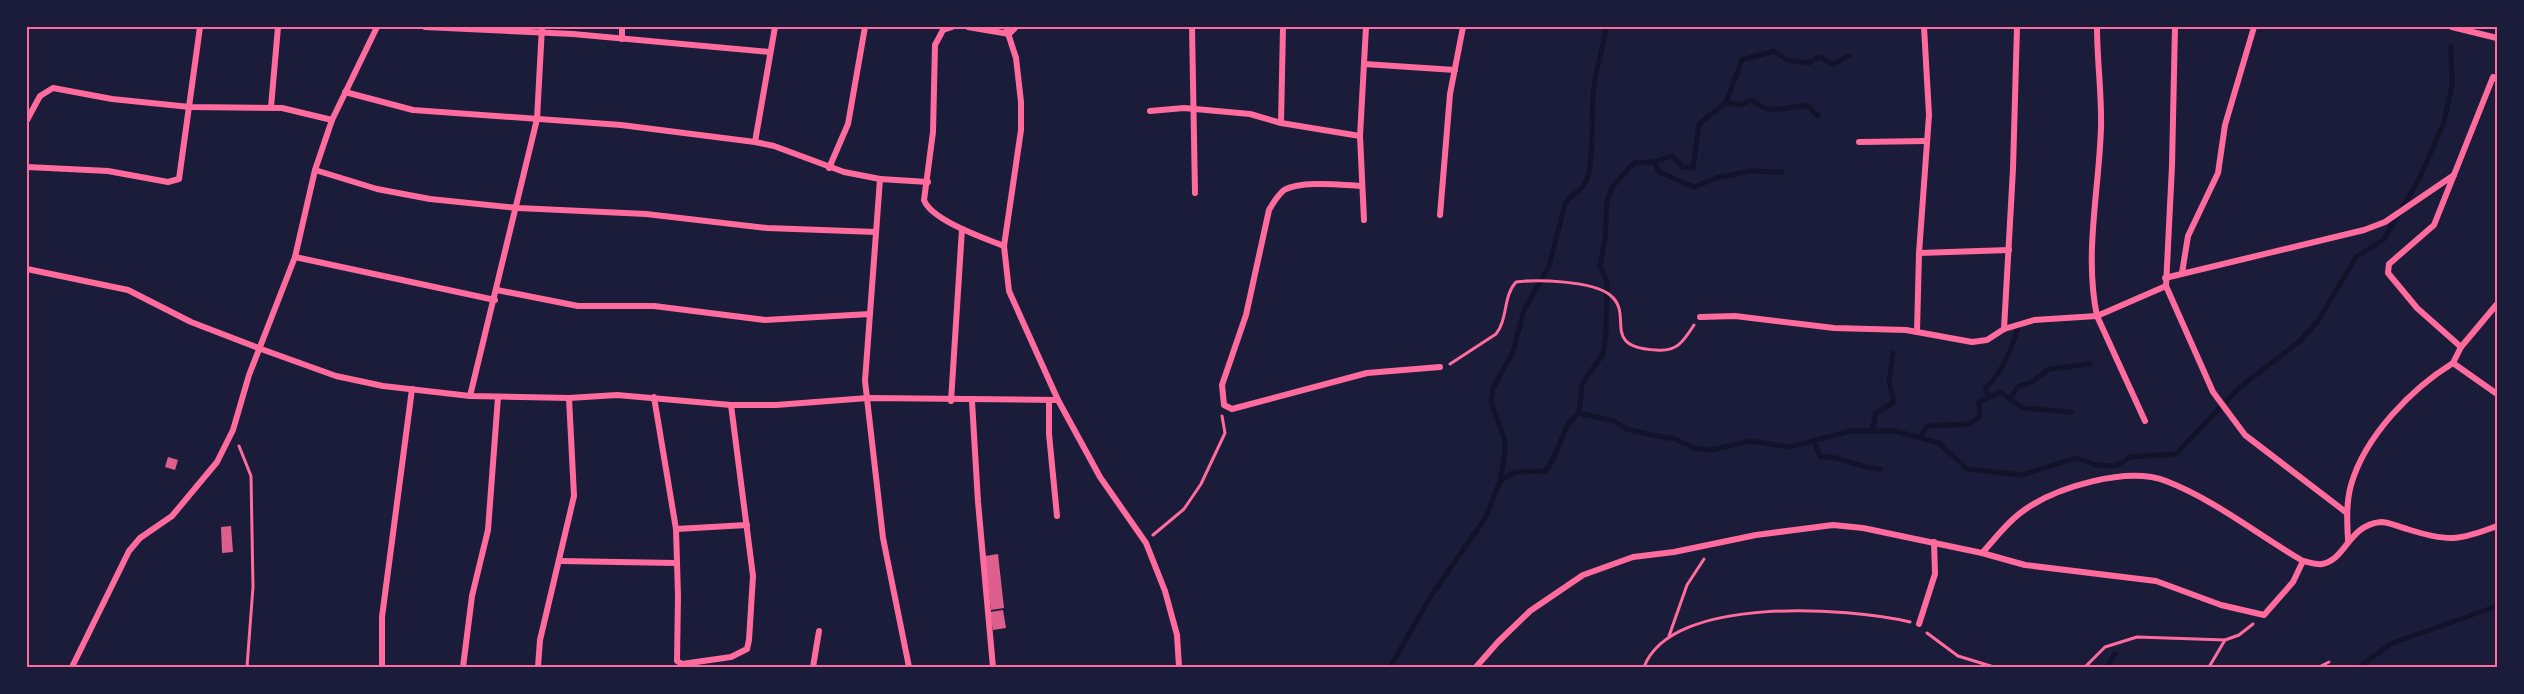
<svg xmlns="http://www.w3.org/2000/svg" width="2524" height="694" viewBox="0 0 2524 694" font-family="Manrope,sans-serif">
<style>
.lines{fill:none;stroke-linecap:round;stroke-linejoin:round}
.stream{stroke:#12122b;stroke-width:5}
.building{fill:#dd5f8e}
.path{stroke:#ff6b9d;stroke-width:3}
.minor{stroke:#ff6b9d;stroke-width:6}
.neatline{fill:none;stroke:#ff6b9d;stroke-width:2}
</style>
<rect width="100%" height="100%" fill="#1b1b3a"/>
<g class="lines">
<g class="stream">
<path d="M1726,102L1739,105L1752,100C1773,118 1783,105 1808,106L1818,116"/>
<polyline points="1654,162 1659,172 1694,187 1716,178 1750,171 1782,172"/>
<path d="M1989,397L1985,389C2003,371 2013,347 2019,323"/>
<polyline points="2011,397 2017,387 2032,382 2049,369 2090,364"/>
<polyline points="1579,413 1582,384 1603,354 1606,333 1607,282 1600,266 1605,239 1607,202 1613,186 1634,163 1654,162 1672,156 1683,167 1693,168 1699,124 1726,102 1742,60 1774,51 1787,60 1808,63 1819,57 1833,64 1849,56"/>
<polyline points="1872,431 1876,413 1894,402 1889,382 1893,353"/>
<polyline points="1920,437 1927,426 1969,424 1980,416 1979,402 2000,392 2023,408 2071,412"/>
<path d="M1814,441L1820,457C1841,455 1858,469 1880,469"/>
<path d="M1500,481L1515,472L1545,471C1561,454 1560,426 1579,413L1614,421L1626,429L1647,434L1675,439L1695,448L1712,450L1750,441L1790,447L1850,431H1895L1939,443L1967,469L2021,475L2077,458L2095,465L2116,466L2130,457L2176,454L2239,388L2300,341L2317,322L2356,257L2384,239L2420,177L2444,122L2452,85L2451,46"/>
<path d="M1390,667L1431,596L1486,517L1500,481L1505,454V441L1491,402L1493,388L1513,352L1524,310L1549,266L1565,204C1572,193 1584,191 1588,176C1595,148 1590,116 1594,87C1596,66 1604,48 1606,27"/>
<polyline points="2107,667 2115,654"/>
<polyline points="2360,667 2390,644 2497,606"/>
</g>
</g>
<g class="building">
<polygon points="168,457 178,460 175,470 165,467"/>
<polygon points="231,526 233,552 222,553 221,527"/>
<polygon points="998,554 1004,608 991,610 985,556"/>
<polygon points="1003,610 1006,628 993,630 990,612"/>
</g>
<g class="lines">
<g class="path">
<path d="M1450,364L1496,334C1508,319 1503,296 1516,282C1537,279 1593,281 1610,295C1635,315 1599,347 1656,350C1677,352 1683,342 1694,325"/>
<polyline points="239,446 251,476 253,587 247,667"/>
<polyline points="1153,535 1184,509 1201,484 1225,433 1222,416"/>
<polyline points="1927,633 1958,656 1994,667"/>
<polyline points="1669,636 1687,585 1704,559"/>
<path d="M1644,667C1672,594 1849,608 1910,622"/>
<polyline points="2022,667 2025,667"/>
<polyline points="2085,667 2105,647 2137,637 2225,640"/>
<polyline points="2209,667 2225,640 2239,635 2253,624"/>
<polyline points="2319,667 2329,662"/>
</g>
<g class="minor">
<polyline points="425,27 573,34 770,52"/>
<path d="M952,27L943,30L935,45L933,132L924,200C931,220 984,238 1004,246"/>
<polyline points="968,27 1009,34 1016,27"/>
<polyline points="1006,27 1016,58 1021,102 1021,130 1004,246 1009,291 1058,400 1100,477 1146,543 1165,591 1177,635 1179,667"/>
<polyline points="1192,27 1195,193"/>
<path d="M2097,27C2097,61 2102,95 2101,128C2099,191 2084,254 2097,316L2145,421"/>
<polyline points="2175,27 2172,166 2166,286 2213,392 2245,435 2347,513"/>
<polyline points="2452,27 2497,38"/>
<polyline points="622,39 622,27"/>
<polyline points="1364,64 1455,70"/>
<polyline points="345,92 413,110 621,125 755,142 774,146 844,172 880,179"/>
<polyline points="271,107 278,27"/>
<polyline points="1150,111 1184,108 1250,114 1281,123 1360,136 1364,220"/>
<polyline points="27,120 40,96 53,88 112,99 190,107 282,108 332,120"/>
<polyline points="1281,123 1283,27"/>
<polyline points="1360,136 1366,27"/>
<polyline points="755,142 775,27"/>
<polyline points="1859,142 1927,141"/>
<polyline points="27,167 108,171 168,182 179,179 200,27"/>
<polyline points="829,168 848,124 865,27"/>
<polyline points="315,170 377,189 430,199 518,208 646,214 767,228 876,232"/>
<path d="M1362,186C1342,185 1301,180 1284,190C1278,195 1273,203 1269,210L1246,315L1222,385L1224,405L1232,409L1367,373L1440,367"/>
<polyline points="1440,215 1450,94 1463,27"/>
<polyline points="1919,253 2009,250"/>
<polyline points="295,257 495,300"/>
<polyline points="27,269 128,290 191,322 261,349 336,376 383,386 470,396 569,398 617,395 731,405 776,405 868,398 1058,400"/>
<polyline points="2182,273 2188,236 2218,173 2225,125 2254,27"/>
<polyline points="2165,278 2364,230 2385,222 2454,175"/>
<polyline points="497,290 578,306 654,306 765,320 870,314"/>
<polyline points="2497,304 2461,347 2453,363 2497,394"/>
<polyline points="1700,317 1735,316 1834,328 1906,330 1972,342 1987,340 2004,329 2034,320 2097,316 2166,286"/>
<polyline points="2004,329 2013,169 2017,27"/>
<polyline points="1917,332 1919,253 1929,115 1924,27"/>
<polyline points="2461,347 2417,308 2388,273 2389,264 2434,225 2493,77 2497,79"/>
<polyline points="470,396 537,119 542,27"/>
<polyline points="654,397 676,529 678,596 677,661 682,664 731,657 747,649 749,640 753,576 731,405"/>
<polyline points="1049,400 1049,434 1057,516"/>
<polyline points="951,401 962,229"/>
<polyline points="972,401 978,502 993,667"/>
<polyline points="676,529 747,525"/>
<path d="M2348,540C2347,522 2346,503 2351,485C2365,436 2411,389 2453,363"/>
<polyline points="1982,553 2025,565 2156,581 2221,605 2264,615 2293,582 2303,561"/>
<polyline points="560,561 676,563"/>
<polyline points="1919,624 1935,574 1934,542"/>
<polyline points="72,667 129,551 140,538 172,516 217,462 233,430 249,375 295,257 315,170 332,120 377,27"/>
<polyline points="382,667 382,617 412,389"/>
<polyline points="463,667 472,596 488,530 498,397"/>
<polyline points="538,667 540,640 574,496 569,398"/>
<polyline points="813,667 819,631"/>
<polyline points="909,667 883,538 865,381 880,179 928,182"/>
<path d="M1476,667L1498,642L1530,611L1583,575L1633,557L1674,552L1756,535L1833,525L1863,528L1982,553C1995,539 2007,522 2023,511C2056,487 2127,466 2166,481C2215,500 2258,535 2303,561C2309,562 2316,565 2322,564C2346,560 2348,525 2381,522C2389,522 2399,527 2407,529C2448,542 2458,541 2497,526"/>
</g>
</g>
<rect width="2524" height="694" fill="none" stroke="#1b1b3a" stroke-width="57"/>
<rect x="28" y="28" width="2468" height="638" class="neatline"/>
</svg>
